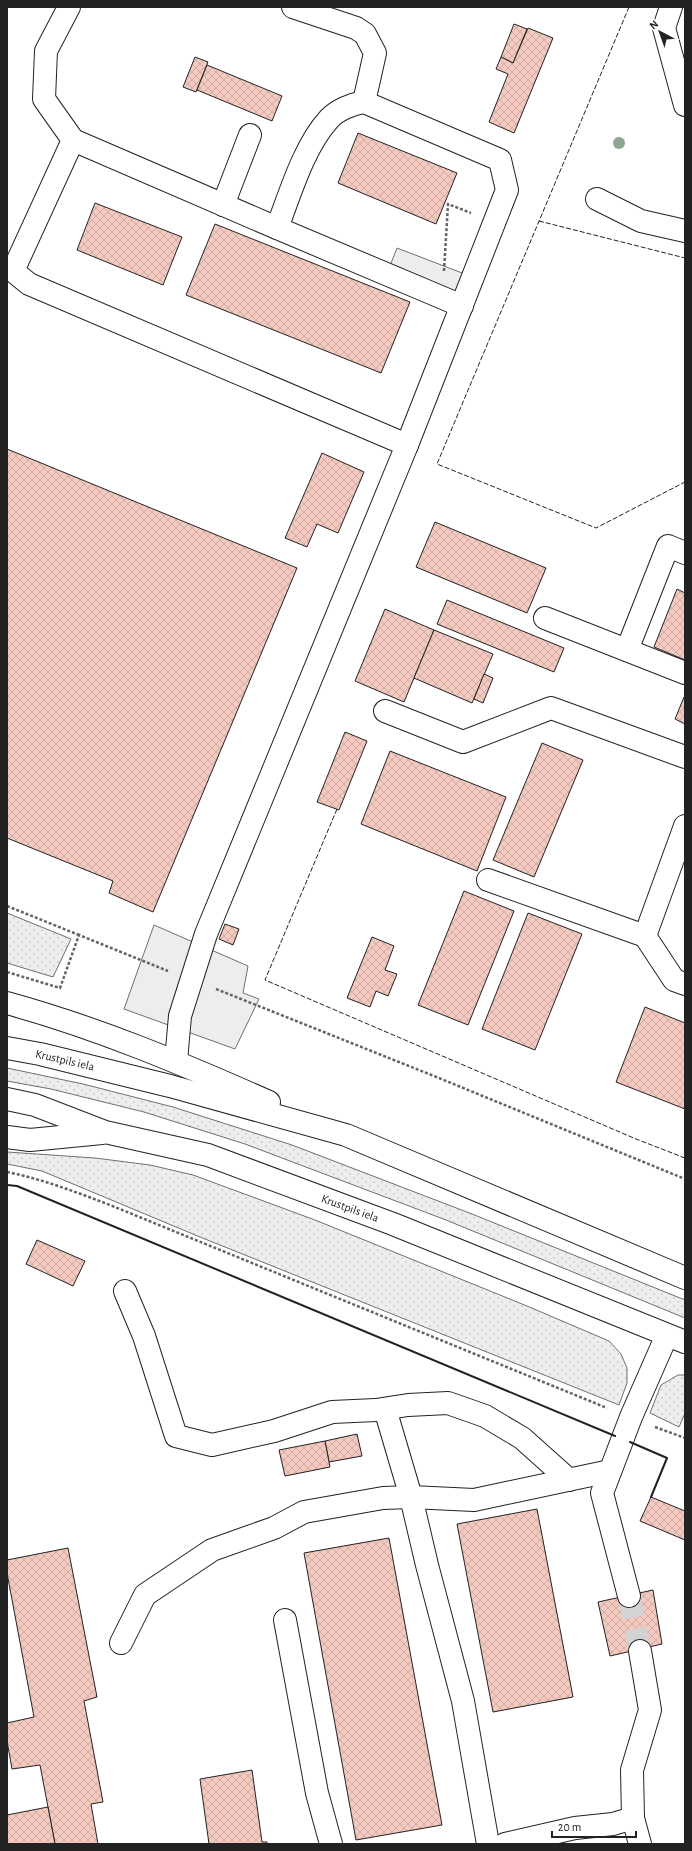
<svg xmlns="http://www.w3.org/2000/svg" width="692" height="1851" viewBox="0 0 692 1851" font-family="'Alegreya Sans',sans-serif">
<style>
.grass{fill:url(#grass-dots);stroke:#6f6f6f}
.parking{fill:#ededed;stroke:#6f6f6f}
.building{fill:url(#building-cross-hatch);stroke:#222}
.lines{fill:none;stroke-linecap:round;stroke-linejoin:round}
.minor-tunnel{stroke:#d3d3d3;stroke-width:22;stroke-dasharray:22 11;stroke-linecap:butt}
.minor-casing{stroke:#222;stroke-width:24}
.major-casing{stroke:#222;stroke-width:24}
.path{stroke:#646464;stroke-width:2.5;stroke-dasharray:3 2;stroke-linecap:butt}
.minor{stroke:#fff;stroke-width:22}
.major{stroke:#fff;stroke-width:22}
.fence{stroke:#222;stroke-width:1;stroke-dasharray:5 2;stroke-linecap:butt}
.wall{stroke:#222;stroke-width:2}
.tree{fill:#8da692}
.labels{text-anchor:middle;stroke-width:3;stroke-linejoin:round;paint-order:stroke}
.street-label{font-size:12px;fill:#222;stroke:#fff}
</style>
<defs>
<pattern id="grass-dots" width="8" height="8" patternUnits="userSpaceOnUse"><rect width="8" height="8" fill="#eee"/><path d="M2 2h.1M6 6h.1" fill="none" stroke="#ccc" stroke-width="1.8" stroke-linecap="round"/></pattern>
<pattern id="building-cross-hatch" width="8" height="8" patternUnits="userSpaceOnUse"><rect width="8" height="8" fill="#f3c9c0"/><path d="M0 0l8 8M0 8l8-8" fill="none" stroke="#d0aca5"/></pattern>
</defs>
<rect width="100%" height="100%" fill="#fff"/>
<g class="grass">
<polygon points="7,913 71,939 53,977 7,963"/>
<polygon points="7,1068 83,1084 173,1107 292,1145 472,1214 685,1300 685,1318 446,1220 245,1144 144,1112 51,1089 7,1081"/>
<polygon points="7,1152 95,1158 150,1165 193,1175 315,1220 527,1306 609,1341 621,1354 627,1368 627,1383 619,1405 200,1237 42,1171 7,1164"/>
<polygon points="678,1375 685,1375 685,1413 679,1427 650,1413 661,1385"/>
</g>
<g class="parking">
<polygon points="397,248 470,276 459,305 386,276"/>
<polygon points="154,925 248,966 243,993 259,999 235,1049 124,1009"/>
</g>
<g class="building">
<polygon points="514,24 527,29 513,63 501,57"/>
<polygon points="528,28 553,38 514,133 489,122 508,74 496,69 501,57 513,63"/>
<polygon points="195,57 208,62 196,92 183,87"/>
<polygon points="207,65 282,96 272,121 197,90"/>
<polygon points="358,133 457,173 436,224 338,183"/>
<polygon points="95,203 182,237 163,285 77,250"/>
<polygon points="215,224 410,302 381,373 186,295"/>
<polygon points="7,449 297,568 153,912 109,893 113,881 7,838"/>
<polygon points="322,453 364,472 338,533 317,524 307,547 285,538"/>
<polygon points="435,522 546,568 527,613 416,567"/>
<polygon points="677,589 685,593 685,660 654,647"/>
<polygon points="447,600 564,648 554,672 437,624"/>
<polygon points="385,609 434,630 404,702 355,681"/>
<polygon points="434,630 493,654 472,703 414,678"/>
<polygon points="484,674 493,678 483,703 474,699"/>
<polygon points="684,697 685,698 685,724 675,719"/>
<polygon points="345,732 367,741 339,810 317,802"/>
<polygon points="542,743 583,760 534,877 493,860"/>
<polygon points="390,751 506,797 477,871 361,824"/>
<polygon points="464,891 514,911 468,1025 418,1005"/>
<polygon points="528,913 582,934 535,1050 482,1029"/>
<polygon points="225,924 239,929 233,945 219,939"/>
<polygon points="372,937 394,946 385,970 397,974 388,996 376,991 370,1007 347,998"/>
<polygon points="645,1007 685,1023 685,1109 616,1082"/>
<polygon points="37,1240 85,1261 73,1286 26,1264"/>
<polygon points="357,1434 362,1456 329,1462 325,1441"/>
<polygon points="325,1441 330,1467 285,1476 279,1450"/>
<polygon points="651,1497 685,1511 685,1540 640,1521"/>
<polygon points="537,1509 573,1697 493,1712 457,1524"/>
<polygon points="389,1538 442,1825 356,1840 304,1553"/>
<polygon points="68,1548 97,1697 84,1701 103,1802 91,1804 98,1844 55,1844 40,1765 12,1769 7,1741 7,1723 34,1717 7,1573 7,1560"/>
<polygon points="653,1590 662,1644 610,1656 598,1602"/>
<polygon points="252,1770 262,1842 267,1842 267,1844 209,1844 200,1779"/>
<polygon points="48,1807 55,1844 7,1844 7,1815"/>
</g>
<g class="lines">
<polyline class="minor-tunnel" points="629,1596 640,1651"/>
<g class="minor-casing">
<g id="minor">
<polyline points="69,7 46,51 44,99 73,140 277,228 462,306"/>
<polyline points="293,7 356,28 365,34 375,53 364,102"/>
<polyline points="671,7 664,28 685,105"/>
<polyline points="597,199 641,221 685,231"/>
<polyline points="223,205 250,135"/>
<path d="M277,228C290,194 304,146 329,119C337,110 352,104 364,102L500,160L507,190L407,445"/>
<polyline points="7,270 13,271 29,284 407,445 206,934 180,1016 176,1061"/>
<polyline points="13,271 73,140"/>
<polyline points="545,618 685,673"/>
<polyline points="627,650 668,546 685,553"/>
<polyline points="385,711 463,742 551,708 685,757"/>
<polyline points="488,880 645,936 685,826"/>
<polyline points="645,936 674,980 685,984"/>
<polyline points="125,1291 144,1336 176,1436 212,1445 274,1431 332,1412 376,1410 408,1405 448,1403 485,1416 522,1438 569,1480"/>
<polyline points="385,1409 411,1497 427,1565 463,1701 488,1844"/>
<polyline points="629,1596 602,1493 631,1417 667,1335"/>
<polyline points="285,1620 317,1793 331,1844"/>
<polyline points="121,1643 145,1595 212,1550 274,1528 304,1512 383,1498 411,1497 474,1500 610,1471"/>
<polyline points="633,1818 640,1844"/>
<polyline points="505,1844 575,1828 613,1824 633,1818 632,1770 650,1710 640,1651"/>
</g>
</g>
<g class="major-casing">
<g id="major">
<path d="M7,1003C98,1028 183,1064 269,1102"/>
<polyline points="7,1048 40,1054 170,1086 346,1135 685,1278"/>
<polyline points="7,1099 35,1105 105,1132 208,1155 393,1224 685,1342"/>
<polyline points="7,1137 30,1140 102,1133"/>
</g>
</g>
<g class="path">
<polyline points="444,271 448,204 471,213"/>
<polyline points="7,906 79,935"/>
<polyline points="7,972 60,988 79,935 168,971"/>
<polyline points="216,989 434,1076 685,1179"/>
<path d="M7,1172C42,1179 76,1192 110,1205L607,1408"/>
<polyline points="655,1427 685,1438"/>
</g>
<use href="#minor" class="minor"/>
<use href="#major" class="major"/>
<g class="fence">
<polyline points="629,7 437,464 596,528 685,482"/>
<polyline points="539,221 685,258"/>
<polyline points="337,809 265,980 636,1139 685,1158"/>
</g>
<g class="wall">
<polyline points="7,1185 17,1186 615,1436"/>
<polyline points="630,1442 667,1458 651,1497"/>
</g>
</g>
<circle class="tree" cx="619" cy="143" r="6"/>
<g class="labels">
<g class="street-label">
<text transform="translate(65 1060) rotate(13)" y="4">Krustpils iela</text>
<text transform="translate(350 1208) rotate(20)" y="4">Krustpils iela</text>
</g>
</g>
<rect width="692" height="1851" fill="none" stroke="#222222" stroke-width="16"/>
<g transform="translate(660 32) rotate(319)" stroke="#ffffff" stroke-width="3" paint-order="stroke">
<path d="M0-3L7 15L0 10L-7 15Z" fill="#222222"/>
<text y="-6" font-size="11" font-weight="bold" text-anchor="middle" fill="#222222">N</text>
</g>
<path d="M552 1831v6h84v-6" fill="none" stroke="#222222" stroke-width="2"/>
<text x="558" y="1831" font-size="12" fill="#222222" stroke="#ffffff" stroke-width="3" paint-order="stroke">20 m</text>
</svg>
